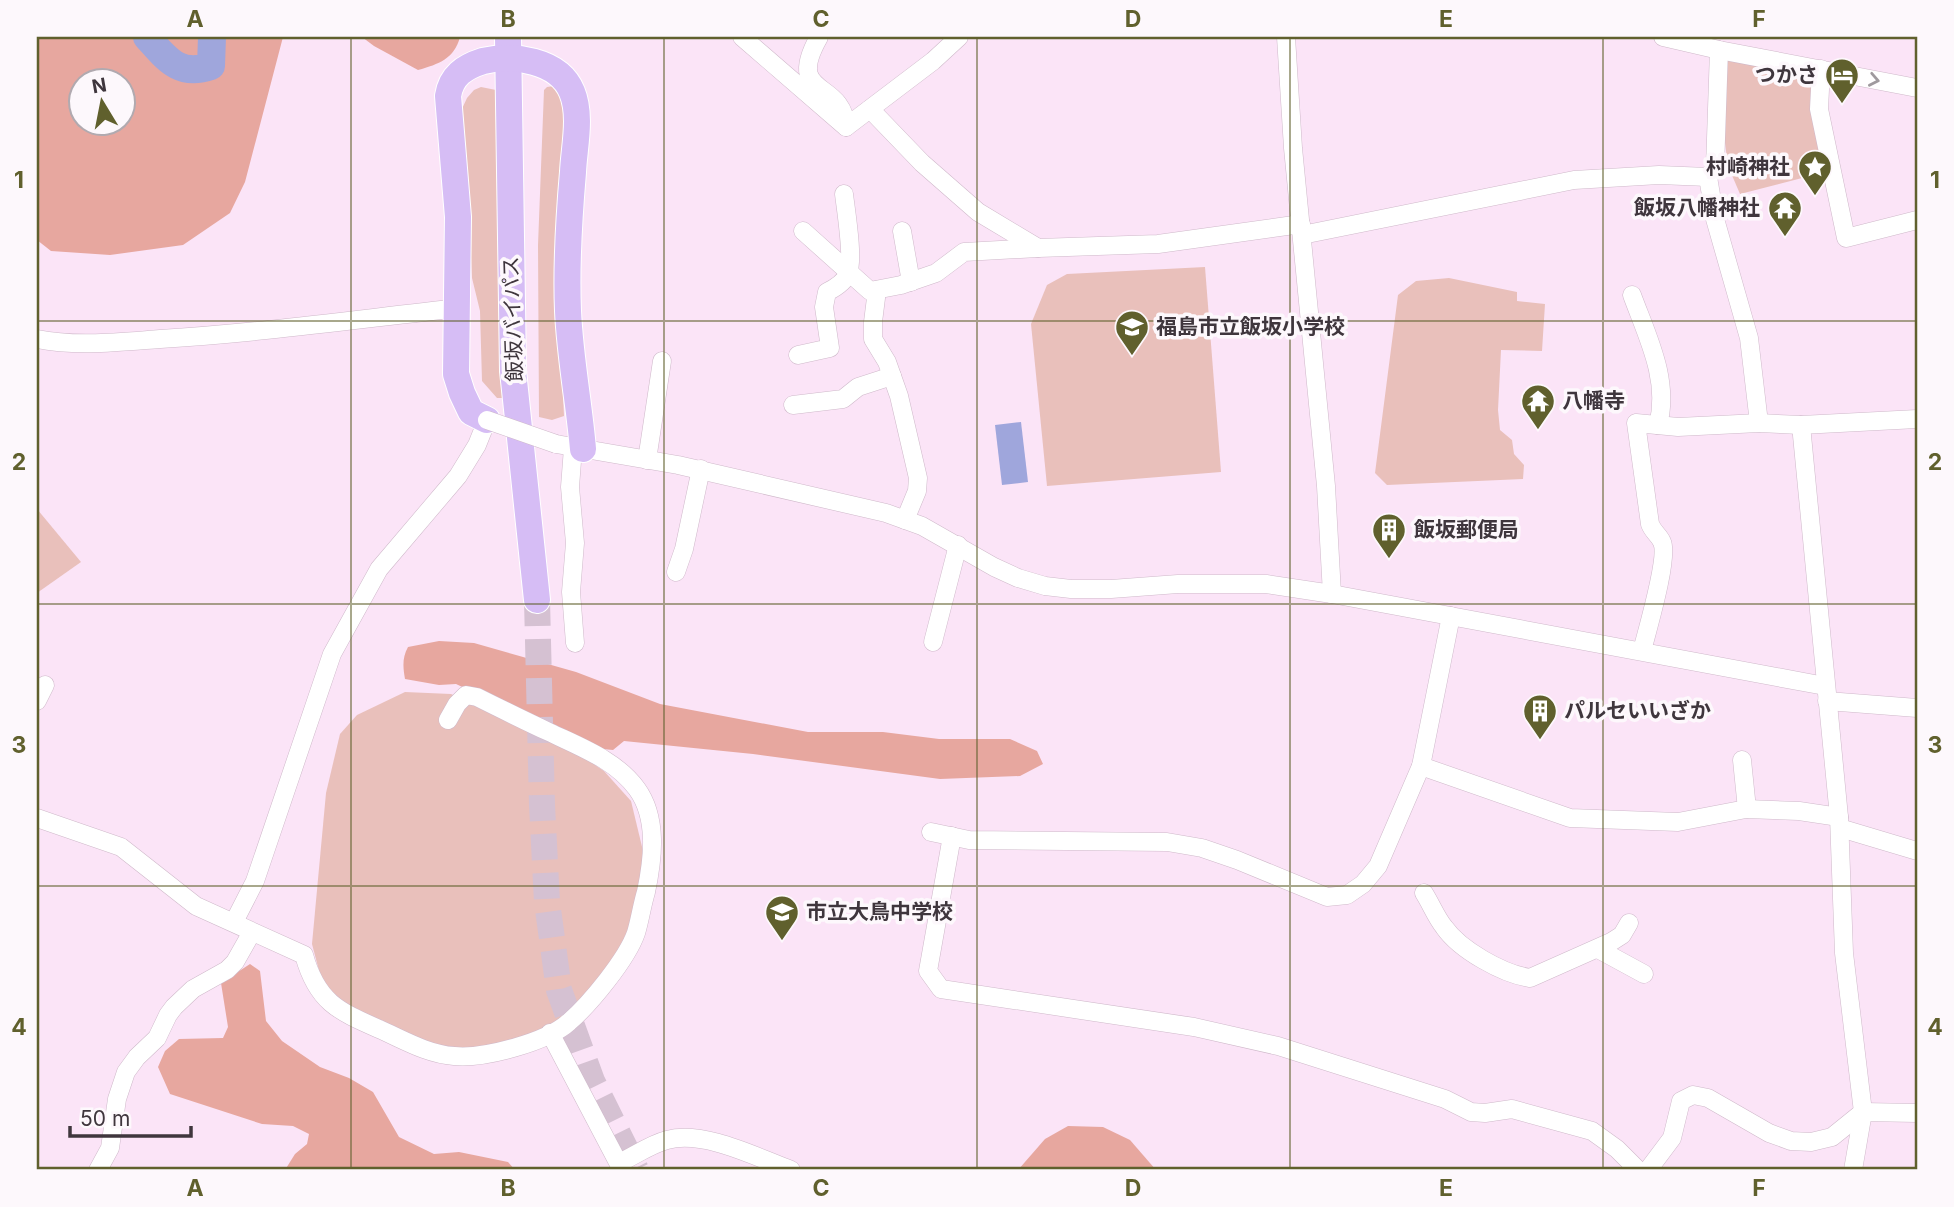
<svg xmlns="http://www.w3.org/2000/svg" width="1954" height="1207" viewBox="0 0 1954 1207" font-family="Inter,'Noto Sans JP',sans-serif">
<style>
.green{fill:#e9c0bb}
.forest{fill:#e7a79f;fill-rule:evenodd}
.water{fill:#9fa6dc}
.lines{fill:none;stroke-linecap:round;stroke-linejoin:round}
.river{stroke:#9fa6dc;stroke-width:28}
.highway-tunnel{stroke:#d5c1d2;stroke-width:26;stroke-dasharray:26 13;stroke-linecap:butt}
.minor-casing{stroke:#cfb9ca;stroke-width:19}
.highway-casing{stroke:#fff;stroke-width:28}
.minor{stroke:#fff;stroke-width:18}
.highway{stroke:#d6bdf5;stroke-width:26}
.minor-bridge-casing{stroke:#cfb9ca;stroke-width:19;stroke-linecap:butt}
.minor-bridge{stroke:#fff;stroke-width:18}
.oneway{stroke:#9f9a9e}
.grid{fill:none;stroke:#60602d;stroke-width:2;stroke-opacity:0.55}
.labels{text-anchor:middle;stroke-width:7;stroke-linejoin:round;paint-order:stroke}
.poi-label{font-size:21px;font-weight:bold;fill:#3f363d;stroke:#fdf8fc;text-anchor:start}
.street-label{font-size:21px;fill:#3f363d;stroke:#fdf8fc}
.neatline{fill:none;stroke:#60602d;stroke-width:2.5}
.grid-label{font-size:23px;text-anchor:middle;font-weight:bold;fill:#60602d}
</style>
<rect width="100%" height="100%" fill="#fbe4f7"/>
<g class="green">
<polygon points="1725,59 1817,74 1829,171 1740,194 1728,166 1723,127"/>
<polygon points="554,86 567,98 557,266 564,416 552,420 539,417 538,245 544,90 547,87"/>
<polygon points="481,87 501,91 502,398 497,398 482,381 480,311 472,278 467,175 461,111 467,98 474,90"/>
<polygon points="1205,267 1221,472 1047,486 1031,324 1047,285 1067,274"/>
<polygon points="1449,278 1517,292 1517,301 1545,304 1542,351 1501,350 1498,410 1500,430 1512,440 1514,454 1524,465 1523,479 1387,485 1375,473 1398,295 1416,281"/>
<polygon points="37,509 81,562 37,593"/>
<polygon points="405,692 451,694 573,750 604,771 631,801 644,855 633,928 587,999 552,1029 516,1042 461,1052 433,1047 362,1018 323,986 312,944 326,793 340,734 357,715"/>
</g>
<g class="forest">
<path d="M37,37H283L245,182L230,213L183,245L110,255L51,251L37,240ZM80,80H122V122H80Z"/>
<path d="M362,37H460C454,59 439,64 418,70L374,46Z"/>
<path d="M439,641L474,643L576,672L660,704L808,732H883L939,739H1010L1037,751L1043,764L1020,776L940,779L753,754L624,741L613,750L593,748L456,684L439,685L405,679C403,667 402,658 408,647Z"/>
<polygon points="250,964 260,971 266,1021 282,1041 320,1067 349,1078 373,1092 399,1137 434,1154 459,1152 508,1162 515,1170 285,1170 295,1154 307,1144 309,1134 293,1126 262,1124 170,1094 158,1067 165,1051 179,1039 223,1038 228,1027 221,983"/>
<polygon points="1068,1126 1103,1127 1130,1140 1156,1170 1018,1170 1045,1139"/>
</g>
<polygon class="water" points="1021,422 1028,482 1002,485 995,425"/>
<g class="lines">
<path class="river" d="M147,37C167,59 179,77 211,66L212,37"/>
<polyline class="highway-tunnel" points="537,600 542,805 547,902 559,990 592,1081 636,1170"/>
<g class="minor-casing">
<g id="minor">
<polyline points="742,37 846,127"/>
<path d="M819,37C784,99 843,78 846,127L933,61L959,37"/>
<polyline points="1286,37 1293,148 1326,486 1332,594"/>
<polyline points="1663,37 1719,50 1917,88"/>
<polyline points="1821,69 1819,109 1846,238 1917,220"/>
<polyline points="870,109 922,163 978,212 1038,248 1158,244 1301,224"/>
<polyline points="1708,177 1715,219 1749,338 1759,423"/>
<polyline points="803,231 870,291 901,285 936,273 964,252 1038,248"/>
<polyline points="902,231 911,282"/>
<polyline points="1302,235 1574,180 1659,175 1708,177 1715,168 1719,50"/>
<polyline points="877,290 873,322 873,339 887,362 899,396 918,478 917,491 905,520"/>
<path d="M1632,295C1647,336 1670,380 1658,425"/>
<path d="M37,339C76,347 120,342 160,339C260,333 359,319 459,308"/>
<path d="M798,355L830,348L824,307L827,292C835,288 845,282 848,273C854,260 846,211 844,194"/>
<polyline points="793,405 843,399 858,387 892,376"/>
<polyline points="1801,425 1839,817 1844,953 1863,1112 1853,1170"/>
<polyline points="556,444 678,465 886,513 922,526 994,567 1018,578 1045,586 1071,589 1111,589 1178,584 1266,584 1332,594 1825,686"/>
<polyline points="573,448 570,487 575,543 571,592 575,643"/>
<polyline points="647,460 662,361"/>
<polyline points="676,572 684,549 701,469"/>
<polyline points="933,642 958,545"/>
<path d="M1642,651C1647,631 1669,557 1662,542C1659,535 1653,532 1650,524L1636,423L1678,427L1759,423L1801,425L1917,419"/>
<polyline points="37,701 45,685"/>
<polyline points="1827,701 1917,708"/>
<polyline points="1742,760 1747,809"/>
<polyline points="1421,766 1570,818 1678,822 1746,809 1799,811 1839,817"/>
<path d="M37,818L121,847L196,906L304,955C317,1002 338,1011 379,1029C404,1040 427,1054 454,1056C484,1059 547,1042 569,1022C590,1004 627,959 636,933C640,920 642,905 646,892C653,859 658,818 637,789C616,760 580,747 549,732C525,721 501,709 477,697L466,695L457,704L448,720"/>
<polyline points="1840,828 1917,851"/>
<polyline points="931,832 969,840 1167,842 1202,848 1237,860 1327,897 1347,895 1363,884 1378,866 1421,766 1451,616"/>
<polyline points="952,836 928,971 941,989 1194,1027 1278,1046 1445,1099 1471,1112 1485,1113 1512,1109 1592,1131 1617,1149 1638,1170"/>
<path d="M1424,893C1431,904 1436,917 1444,927C1460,950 1503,974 1530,978L1611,942L1622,935L1629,923"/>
<polyline points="234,922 255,881 332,654 379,569 458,476 477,445 487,420"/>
<polyline points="1598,949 1644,974"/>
<polyline points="550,1033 622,1170"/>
<path d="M619,1163C634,1156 651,1144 667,1140C704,1130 756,1157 791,1170"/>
<polyline points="98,1170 110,1148 117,1099 126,1072 137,1057 157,1038 168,1015 174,1007 193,989 227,970 235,962 252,932"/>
<polyline points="1648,1170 1672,1138 1681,1101 1693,1095 1708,1098 1769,1133 1791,1141 1811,1142 1832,1137 1863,1112 1917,1113"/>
</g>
</g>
<g class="highway-casing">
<g id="highway">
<polyline points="508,37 513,371 537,600"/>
<path d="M487,420L471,412L462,393L456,374L458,217L448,96C451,76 464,67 483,61C513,54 559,60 572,92C582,116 574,148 573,172C569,218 566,264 568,311C570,357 579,403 583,449"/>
</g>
</g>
<use href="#minor" class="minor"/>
<use href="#highway" class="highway"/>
<g class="minor-bridge-casing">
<polyline id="minor-bridge" points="487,420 556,444"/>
</g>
<use href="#minor-bridge" class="minor-bridge"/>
</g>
<defs><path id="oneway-chevron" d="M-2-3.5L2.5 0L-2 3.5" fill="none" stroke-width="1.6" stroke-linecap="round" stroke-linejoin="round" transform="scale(1.75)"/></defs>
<use class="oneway" href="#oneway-chevron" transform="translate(1874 80) rotate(11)"/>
<path class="grid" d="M351,37V1170M664,37V1170M977,37V1170M1290,37V1170M1603,37V1170M37,321H1917M37,604H1917M37,886H1917"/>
<defs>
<g id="hotel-pin" transform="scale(1.75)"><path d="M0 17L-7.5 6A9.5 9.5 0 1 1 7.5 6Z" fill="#60602d" stroke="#fdf8fc"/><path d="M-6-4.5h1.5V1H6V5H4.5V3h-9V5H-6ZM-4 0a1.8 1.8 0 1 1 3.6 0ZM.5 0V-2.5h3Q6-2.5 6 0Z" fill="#fff"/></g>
<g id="sight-pin" transform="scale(1.75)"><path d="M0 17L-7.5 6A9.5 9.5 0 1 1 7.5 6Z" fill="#60602d" stroke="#fdf8fc"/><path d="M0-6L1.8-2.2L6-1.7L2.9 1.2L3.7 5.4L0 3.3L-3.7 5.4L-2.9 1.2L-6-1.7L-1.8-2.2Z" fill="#fff"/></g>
<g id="temple-pin" transform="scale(1.75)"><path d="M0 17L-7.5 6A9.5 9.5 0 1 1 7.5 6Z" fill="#60602d" stroke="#fdf8fc"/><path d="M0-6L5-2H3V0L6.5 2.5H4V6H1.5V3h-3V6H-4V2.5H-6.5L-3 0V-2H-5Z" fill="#fff"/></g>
<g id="school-pin" transform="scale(1.75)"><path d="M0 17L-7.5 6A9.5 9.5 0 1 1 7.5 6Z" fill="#60602d" stroke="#fdf8fc"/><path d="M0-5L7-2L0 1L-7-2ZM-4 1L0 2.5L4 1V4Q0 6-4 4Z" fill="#fff"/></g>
<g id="building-pin" transform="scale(1.75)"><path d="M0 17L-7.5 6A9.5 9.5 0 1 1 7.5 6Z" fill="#60602d" stroke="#fdf8fc"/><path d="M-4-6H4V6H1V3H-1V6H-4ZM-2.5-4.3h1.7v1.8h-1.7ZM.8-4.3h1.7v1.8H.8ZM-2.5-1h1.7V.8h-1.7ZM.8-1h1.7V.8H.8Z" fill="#fff"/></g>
</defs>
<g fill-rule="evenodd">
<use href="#hotel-pin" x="1842" y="75"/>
<use href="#sight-pin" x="1815" y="167"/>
<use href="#temple-pin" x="1785" y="208"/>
<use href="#school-pin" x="1132" y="327"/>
<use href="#temple-pin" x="1538" y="401"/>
<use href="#building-pin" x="1389" y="530"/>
<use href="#building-pin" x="1540" y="711"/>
<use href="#school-pin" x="782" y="912"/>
</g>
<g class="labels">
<g class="poi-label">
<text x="1818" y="82" text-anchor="end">つかさ</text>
<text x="1790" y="174" text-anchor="end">村崎神社</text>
<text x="1760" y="215" text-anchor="end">飯坂八幡神社</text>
<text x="1156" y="334">福島市立飯坂小学校</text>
<text x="1562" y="408">八幡寺</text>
<text x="1414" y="537">飯坂郵便局</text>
<text x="1564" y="718">パルセいいざか</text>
<text x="806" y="919">市立大鳥中学校</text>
</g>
<g class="street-label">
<text transform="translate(513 319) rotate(-92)" y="7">飯坂バイパス</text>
</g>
</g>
<rect width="1954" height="1207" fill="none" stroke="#fdf8fc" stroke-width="77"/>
<g transform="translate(102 102) rotate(350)"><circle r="33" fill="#fdf8fc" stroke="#b1aab0" stroke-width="2"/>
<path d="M0-5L12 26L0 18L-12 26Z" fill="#60602d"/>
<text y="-10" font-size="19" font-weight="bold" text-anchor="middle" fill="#3f363d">N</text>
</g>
<path d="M70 1126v10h121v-10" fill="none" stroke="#3f363d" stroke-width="3.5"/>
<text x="80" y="1126" font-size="21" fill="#3f363d" stroke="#fdf8fc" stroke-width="5" paint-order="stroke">50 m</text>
<rect x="38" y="38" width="1878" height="1130" class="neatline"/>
<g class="grid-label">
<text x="195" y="27">A</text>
<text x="508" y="27">B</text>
<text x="821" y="27">C</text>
<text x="1133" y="27">D</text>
<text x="1446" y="27">E</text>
<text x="1759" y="27">F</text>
<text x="19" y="188">1</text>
<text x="1935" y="188">1</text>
<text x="19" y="470">2</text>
<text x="1935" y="470">2</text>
<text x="19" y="753">3</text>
<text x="1935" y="753">3</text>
<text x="19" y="1035">4</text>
<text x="1935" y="1035">4</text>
<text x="195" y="1196">A</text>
<text x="508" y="1196">B</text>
<text x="821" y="1196">C</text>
<text x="1133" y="1196">D</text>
<text x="1446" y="1196">E</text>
<text x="1759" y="1196">F</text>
</g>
</svg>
